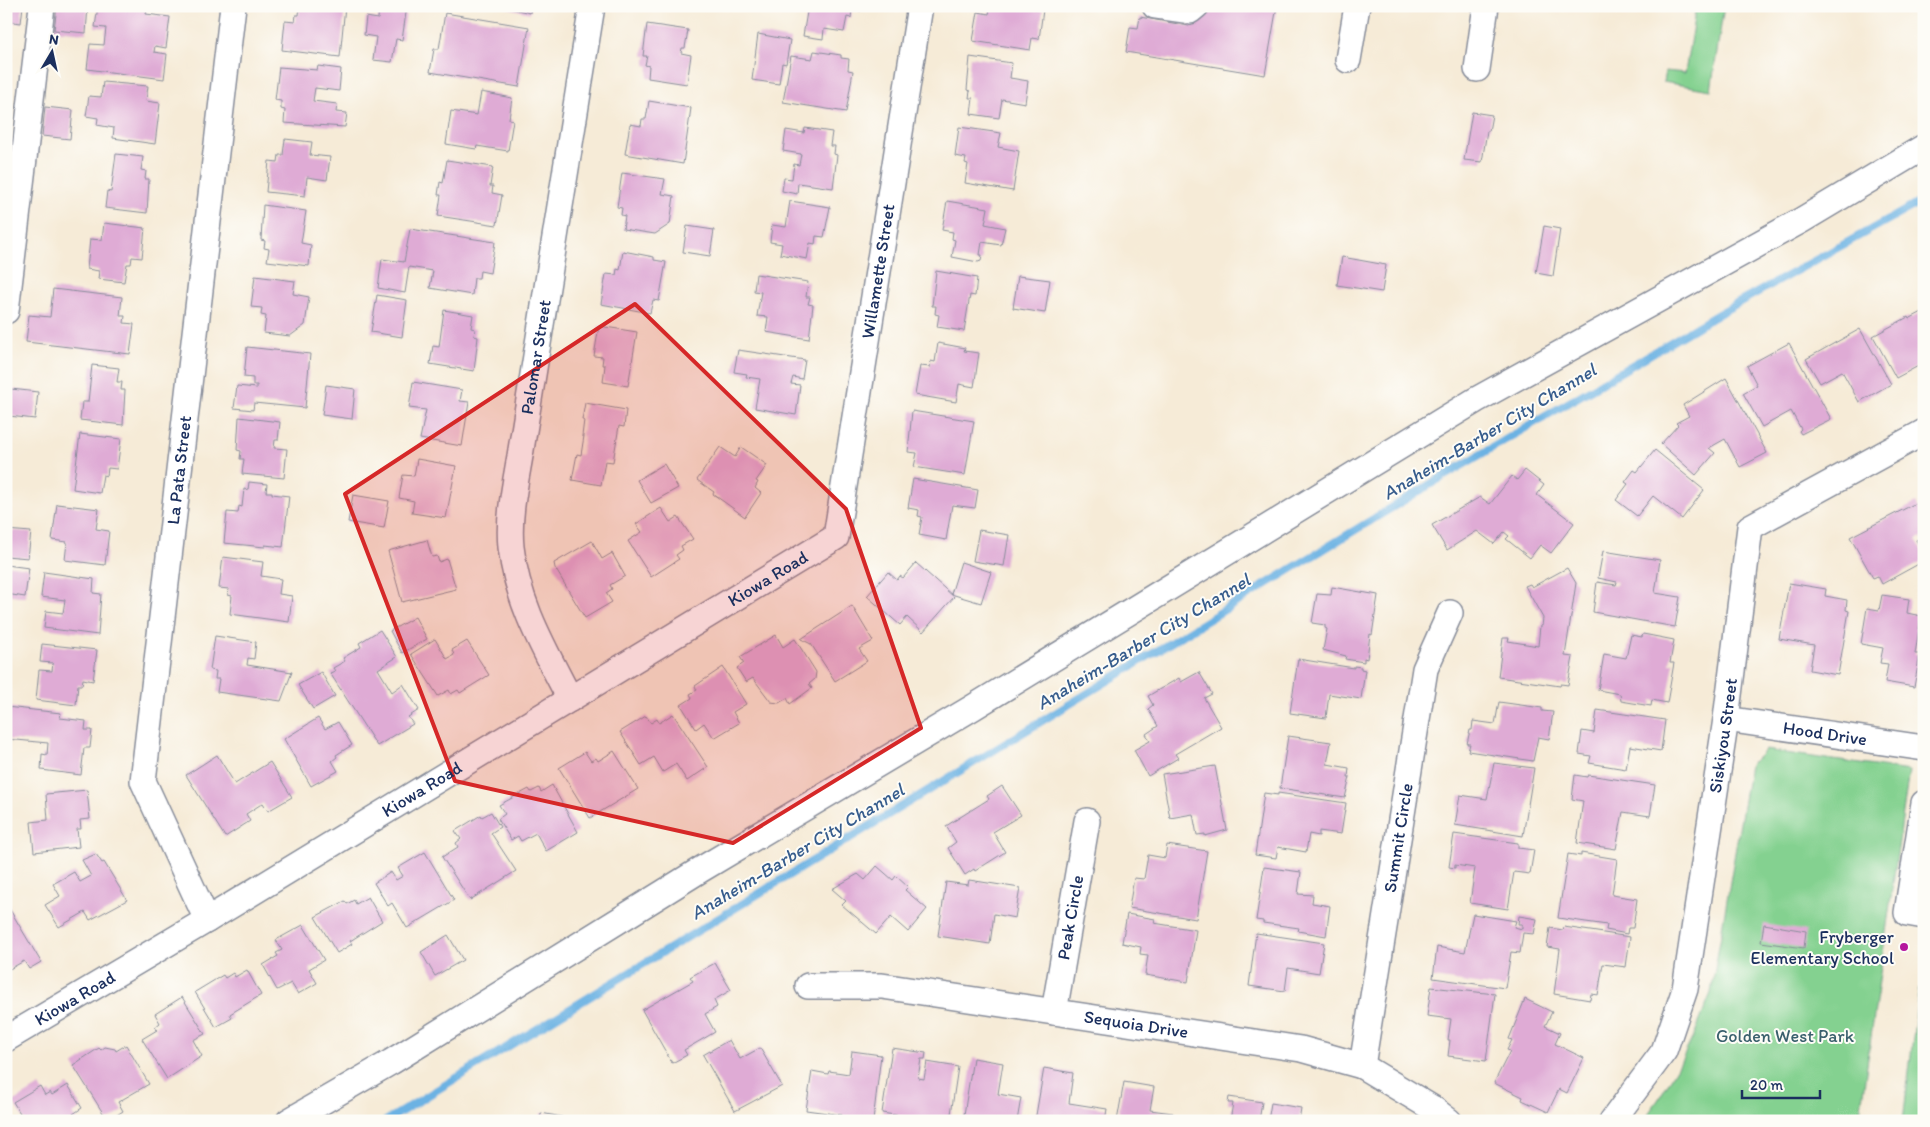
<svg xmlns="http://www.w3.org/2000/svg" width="1930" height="1127" viewBox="0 0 1930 1127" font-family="Itim,sans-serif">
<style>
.green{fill:#84d190;stroke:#508077}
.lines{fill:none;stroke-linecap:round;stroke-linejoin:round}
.stream{stroke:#6cb2e3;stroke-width:8}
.building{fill:#dfabd5}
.minor-casing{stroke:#888d9a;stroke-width:28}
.minor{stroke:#fff;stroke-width:25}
.marked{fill:#d62828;fill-opacity:0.2;stroke:#d62828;stroke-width:4;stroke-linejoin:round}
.poi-dot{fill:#b5179e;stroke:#fdfcf7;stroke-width:2}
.labels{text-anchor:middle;stroke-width:4;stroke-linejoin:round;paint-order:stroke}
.street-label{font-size:18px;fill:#1b2f5e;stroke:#fdfcf7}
.poi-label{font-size:18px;fill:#1b2f5e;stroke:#fdfcf7;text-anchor:end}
.park-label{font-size:18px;fill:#3a606d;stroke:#fdfcf7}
.water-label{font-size:19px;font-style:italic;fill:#375d8d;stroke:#fdfcf7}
</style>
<rect width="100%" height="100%" fill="#fdfcf7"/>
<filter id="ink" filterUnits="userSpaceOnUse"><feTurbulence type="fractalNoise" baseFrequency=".02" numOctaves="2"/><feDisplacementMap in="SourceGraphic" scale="10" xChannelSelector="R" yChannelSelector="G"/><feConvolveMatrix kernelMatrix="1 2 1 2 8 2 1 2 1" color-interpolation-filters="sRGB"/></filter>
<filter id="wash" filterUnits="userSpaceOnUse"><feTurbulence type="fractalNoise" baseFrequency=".0096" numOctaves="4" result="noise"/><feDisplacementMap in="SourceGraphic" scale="20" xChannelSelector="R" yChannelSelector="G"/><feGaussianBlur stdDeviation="1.12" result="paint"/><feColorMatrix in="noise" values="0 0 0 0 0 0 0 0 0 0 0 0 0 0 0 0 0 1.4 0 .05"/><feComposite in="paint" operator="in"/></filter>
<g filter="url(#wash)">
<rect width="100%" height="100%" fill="#f6ebd7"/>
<g class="green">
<polygon points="1696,6 1724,6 1711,90 1663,82 1665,71 1685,73"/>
<polygon points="1765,750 1909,771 1859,1121 1643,1121 1658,1100 1679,1065 1695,1033 1711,993 1750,765"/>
<polygon points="1919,988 1924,989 1924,1121 1903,1121"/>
</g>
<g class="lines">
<polyline class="stream" points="386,1121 1434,482 1720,313 1924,200"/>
</g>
<g id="blocks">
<g class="building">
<polygon points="6,6 23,6 21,23 6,21"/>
<polygon points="57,6 88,6 86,33 54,30"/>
<polygon points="98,6 116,6 147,10 146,14 170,17 166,48 155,46 154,52 167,54 164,79 87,69 90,44 104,45 106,28 95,27"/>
<polygon points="300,6 345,6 340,57 282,50 285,21 295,22 296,15 299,15"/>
<polygon points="379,6 407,6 402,40 396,39 392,62 373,60 376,37 364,35 366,17 378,19"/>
<polygon points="501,6 531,6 530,13"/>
<polygon points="678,6 692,6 692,9"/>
<polygon points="808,6 862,6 861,11 852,9 851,18 847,17 844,32 824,29 823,39 803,36"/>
<polygon points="994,6 1020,6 1043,10 1039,39 1032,38 1030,50 973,41 978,12 989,14 990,9 993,10"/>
<polygon points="1215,6 1277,6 1265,75 1126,52 1130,27 1138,28 1140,17 1189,26"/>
<polygon points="445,13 529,27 519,87 430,72 434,49 439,49"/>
<polygon points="647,24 688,30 685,48 682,48 681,53 691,55 687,84 648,78 649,66 645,65 647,56 643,56"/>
<polygon points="758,34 790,40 786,64 782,63 779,84 752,80"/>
<polygon points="814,51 841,55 841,58 849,59 848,70 853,71 846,112 783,102 791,56 812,59"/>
<polygon points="970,57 1012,63 1010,78 1028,81 1025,103 1002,99 999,118 971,114 973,98 969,98 970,91 967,90"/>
<polygon points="318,66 341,69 339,91 315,88 313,101 337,104 336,112 347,113 345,127 284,123 285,110 281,109 281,101 275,100 279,67 317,70"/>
<polygon points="103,82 148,86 146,101 160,103 155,144 113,138 114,128 97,125 98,118 86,116 89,96 101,97"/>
<polygon points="481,92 512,98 509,119 513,120 508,151 477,146 476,149 446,144 451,111 477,115"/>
<polygon points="649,101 691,108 683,164 625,154 630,124 641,126 642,119 646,119"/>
<polygon points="45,107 73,110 70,139 42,136"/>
<polygon points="1472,112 1492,115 1489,131 1487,131 1482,162 1464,160"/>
<polygon points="959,127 1001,133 998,147 1019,151 1013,191 965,183 968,164 965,163 966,158 955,156"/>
<polygon points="805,128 832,132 830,146 835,146 834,154 837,155 833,188 798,183 797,194 782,191 784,178 792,179 794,164 799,165 801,154 783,151 786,130 804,133"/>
<polygon points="285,139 312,142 310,155 330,157 327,180 307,177 305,196 266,192 269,161 278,162 279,155 283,155"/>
<polygon points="6,140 13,141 8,175 6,175"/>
<polygon points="116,154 143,157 141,170 146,171 145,179 149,179 147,213 105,208 107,191 111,192"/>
<polygon points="447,160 493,167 490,186 493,186 492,193 502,195 497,225 438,216 441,195 438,195 440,182 443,183"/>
<polygon points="622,173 665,179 662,194 674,196 670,224 655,234 623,229 625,216 621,215 622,208 617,207"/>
<polygon points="790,201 830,207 824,237 816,236 815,244 810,243 807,259 780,254 782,244 770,242 772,225 786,227"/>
<polygon points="947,201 988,208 985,224 1005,228 1001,245 982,242 980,255 982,255 981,261 978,262 952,257 955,240 952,239 953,232 942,230"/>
<polygon points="263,205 306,211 301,243 311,245 309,266 267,261 269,249 264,248 265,241 261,240"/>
<polygon points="104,223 145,228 142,258 132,257 131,264 127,264 124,282 98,279 99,271 87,269 90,239 102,240"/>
<polygon points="687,226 714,230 710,256 683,252"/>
<polygon points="1544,226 1560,229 1553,276 1536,273"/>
<polygon points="410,229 495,242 490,273 480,271 479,278 474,278 472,295 430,288 433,271 409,267 405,293 378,288 382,259 404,262"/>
<polygon points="623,251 654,257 654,260 666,262 659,301 653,300 650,313 601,304 606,274 616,275 617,269 620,270"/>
<polygon points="1342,257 1386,265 1382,292 1337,285"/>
<polygon points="936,271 977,278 975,296 970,295 964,331 937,327 939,315 935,314 936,306 932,306"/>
<polygon points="756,274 808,282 806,297 810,297 808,304 813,305 809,339 766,332 768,317 757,316 761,292 754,291"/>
<polygon points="255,276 295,281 293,294 309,297 305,325 290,336 264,333 266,316 261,315 262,308 251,307"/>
<polygon points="1018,276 1050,280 1045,313 1013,308"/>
<polygon points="53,289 122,297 120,316 125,316 124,323 134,324 130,354 26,342 29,315 50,317"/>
<polygon points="377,295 407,300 402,337 371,332"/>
<polygon points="444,310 473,315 471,328 475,329 474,336 478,337 474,371 430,364 433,346 439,347"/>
<polygon points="1924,311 1924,363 1896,378 1873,336 1908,317 1909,319"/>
<polygon points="599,326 637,332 628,386 603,382 605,365 602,365 603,357 594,356"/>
<polygon points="1860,329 1891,384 1859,402 1842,371 1820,383 1806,359"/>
<polygon points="938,343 965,348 964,351 979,353 974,387 959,384 956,402 915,395 920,366 930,367 931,361 935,362"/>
<polygon points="1789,343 1831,419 1801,434 1799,431 1801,429 1791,411 1762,427 1743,393 1757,385 1747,366"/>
<polygon points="247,347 310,354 305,408 254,403 253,410 234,408 237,386 257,388 257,385 253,385 253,378 244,377"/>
<polygon points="738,350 805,360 802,379 793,377 791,384 800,385 796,415 755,408 760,379 746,377 747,374 734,372"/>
<polygon points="92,365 119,368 117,382 122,382 121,390 125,390 123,425 80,420 82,402 88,402"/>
<polygon points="1726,378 1767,453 1740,467 1725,439 1709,448 1715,453 1696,475 1661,444 1678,425 1676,423 1689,416 1683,405"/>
<polygon points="413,382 462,390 460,401 469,402 462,446 420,439 426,410 409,408"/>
<polygon points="326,385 355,389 352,419 322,415"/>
<polygon points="11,389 38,392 35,419 9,416"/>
<polygon points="585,403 626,410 624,427 619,426 613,462 605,461 601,485 572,480 577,454 581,455 584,436 582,436 584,420 582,420"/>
<polygon points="912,411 974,421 965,475 914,467 917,453 908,452"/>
<polygon points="239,417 280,422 278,440 275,440 274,448 287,449 284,478 242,474 244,459 240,459 241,451 237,450"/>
<polygon points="80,434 121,439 117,469 108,468 107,476 103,475 100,493 73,489"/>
<polygon points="720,447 735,457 741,447 767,465 756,481 758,482 755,488 761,493 745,517 713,494 714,492 697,480"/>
<polygon points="1655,450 1704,490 1682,519 1653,496 1637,516 1616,500 1628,484 1625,482 1634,470 1637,472"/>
<polygon points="417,459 456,466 446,518 412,513 414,501 399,498 403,475 414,476"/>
<polygon points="664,464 678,488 651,503 637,480"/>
<polygon points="1525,470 1544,485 1537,495 1574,523 1551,553 1540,545 1530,558 1506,539 1509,536 1504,532 1494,544 1477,531 1447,550 1432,525 1480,497 1490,504 1512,476 1517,480"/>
<polygon points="913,479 978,490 975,508 952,505 946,540 919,535 922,517 918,516 919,510 908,508"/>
<polygon points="249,482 267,484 266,492 272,492 272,494 289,496 283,547 265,545 265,547 224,543 227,512 238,513 239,506 242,507 244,489 248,490"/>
<polygon points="353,495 389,501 384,528 348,522"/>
<polygon points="1916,503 1924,517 1924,539 1922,540 1921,537 1916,540 1924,554 1924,561 1882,584 1878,576 1873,578 1850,537"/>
<polygon points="57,504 99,509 96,529 109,531 105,565 65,560 67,542 52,540"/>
<polygon points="661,508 670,522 678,517 693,539 681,546 683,550 676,555 679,559 651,577 628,541 642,532 636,524"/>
<polygon points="6,530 31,532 28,558 6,556"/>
<polygon points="979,530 1009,535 1004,566 973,561"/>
<polygon points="427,540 432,557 437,556 439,562 447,559 456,589 402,602 388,551"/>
<polygon points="592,541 602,559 612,553 625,576 610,585 612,589 606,593 612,602 585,618 555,568 554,563"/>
<polygon points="1603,551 1660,560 1655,593 1680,597 1675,627 1593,612 1597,582 1616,585 1617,582 1598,578"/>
<polygon points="223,557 263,562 261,576 281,579 279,594 292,596 289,622 230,614 232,596 228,595 229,589 219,588"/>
<polygon points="961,562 991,572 981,603 951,594"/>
<polygon points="916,563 954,597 923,632 907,617 900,625 867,596 888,572 897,580 900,576 903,578"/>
<polygon points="6,565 29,568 25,597 6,594"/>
<polygon points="1567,568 1576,583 1565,656 1573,657 1568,685 1561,684 1560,686 1498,677 1503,638 1509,638 1508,641 1538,646 1540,626 1542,626 1543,618 1525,586 1530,584 1532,587"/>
<polygon points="44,572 94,579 93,593 101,594 98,635 44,628 46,611 63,613 65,600 41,597"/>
<polygon points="1789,583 1826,589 1825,596 1847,600 1846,610 1849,611 1838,675 1810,670 1814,645 1779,639"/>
<polygon points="1332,587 1378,595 1372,635 1370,634 1367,659 1364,658 1364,662 1345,659 1346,656 1323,650 1327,629 1325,628 1325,625 1312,623 1317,594 1331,595"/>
<polygon points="1882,595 1909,599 1907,613 1921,616 1915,654 1920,654 1914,687 1885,682 1888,664 1880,663 1883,648 1861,644 1867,608 1879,610"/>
<polygon points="852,606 873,641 859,649 867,661 835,681 811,644 801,639"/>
<polygon points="415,617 427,639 402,653 390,631"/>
<polygon points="380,630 397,657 378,669 392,692 403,684 419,710 408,717 413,724 377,746 330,673 335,671 333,668 345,661 343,658 361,647 359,643"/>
<polygon points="1643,634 1674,640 1670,663 1674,663 1667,703 1652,700 1651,706 1621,701 1620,694 1598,690 1604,654 1626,658 1631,635 1642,637"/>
<polygon points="776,635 783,647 795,639 816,672 815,679 809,684 812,688 790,704 787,698 779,703 771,702 753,678 746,682 737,668 744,663 740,657"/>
<polygon points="215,636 256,642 254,659 248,658 247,665 292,672 281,701 217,692 219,679 215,679 216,671 210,670"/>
<polygon points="435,639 447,659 454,655 452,650 467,641 489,675 460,693 458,690 451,694 449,690 438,696 411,654"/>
<polygon points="42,644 97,650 93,681 83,679 82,685 78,685 76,705 36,700 39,670 52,671 53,663 40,662"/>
<polygon points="1298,659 1354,668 1354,666 1361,667 1361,669 1365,670 1361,699 1329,694 1326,718 1290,713"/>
<polygon points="723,667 746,704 733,712 739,723 714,738 704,723 696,729 681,705 692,698 690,694 697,690 695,686"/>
<polygon points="321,672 335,696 313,709 298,685"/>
<polygon points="1199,672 1212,694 1204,698 1221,727 1175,754 1178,758 1148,776 1134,750 1150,741 1146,734 1158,726 1148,709 1153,705 1148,696 1179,678 1181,682"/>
<polygon points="1499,702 1542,708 1542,711 1553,712 1549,739 1538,737 1533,761 1468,751 1470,744 1467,744 1470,730 1472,730 1473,721 1495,724"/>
<polygon points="6,707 61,713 60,718 86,721 85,730 92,730 90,748 84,748 81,775 41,770 42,754 47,755 48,743 6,739"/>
<polygon points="1597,710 1665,720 1661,751 1630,746 1626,769 1589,763 1591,756 1579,754 1582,731 1594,733"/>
<polygon points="673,714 708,767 687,781 676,764 663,772 654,757 641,765 620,732 646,716 651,723 657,719 659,723"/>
<polygon points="318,718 325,729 338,722 352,745 336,755 337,757 332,761 338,771 311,786 284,739"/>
<polygon points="1288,736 1331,742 1327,764 1349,768 1348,777 1350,777 1345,798 1280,788"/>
<polygon points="614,751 638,789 590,818 559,768 585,752 591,761 596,758 598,761"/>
<polygon points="217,755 235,784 270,762 292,797 268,811 263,803 246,814 250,821 225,837 186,775"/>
<polygon points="1494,763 1534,768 1523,836 1455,825 1460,795 1487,799"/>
<polygon points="1215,766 1227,830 1205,836 1205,834 1197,835 1193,814 1170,818 1162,774"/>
<polygon points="1575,775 1587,777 1588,775 1655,785 1650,816 1623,812 1616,849 1577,843 1583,801 1572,799"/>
<polygon points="552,785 578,832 546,851 536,833 521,841 518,836 511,840 498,819 505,814 499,805 529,789 531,792 539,788 541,792"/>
<polygon points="1002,786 1021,815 993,832 1005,852 975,871 974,869 965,875 948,848 956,842 946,826 989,799 987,796"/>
<polygon points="87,790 90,819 80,820 81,829 77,829 79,847 34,852 31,822 48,820 46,794"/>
<polygon points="1264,793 1278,795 1278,793 1346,803 1341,834 1319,831 1319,836 1309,834 1306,852 1278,847 1276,858 1255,855"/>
<polygon points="491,812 500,827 491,833 516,871 470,900 442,857 458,847 456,843 461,839 455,831 481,815 482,817"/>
<polygon points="1454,834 1518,843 1518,848 1534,850 1530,874 1514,872 1508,909 1470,903 1475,868 1455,865 1455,868 1449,867"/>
<polygon points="1167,845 1207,851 1196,919 1129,908 1134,878 1144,879 1148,855 1165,858"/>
<polygon points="425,852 454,900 407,928 392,903 388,906 374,883 391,872 396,880 403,876 398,868"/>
<polygon points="1581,853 1617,859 1612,895 1637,899 1633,928 1628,928 1627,934 1606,930 1607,925 1558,918 1568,854 1581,856"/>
<polygon points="96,854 102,863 104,862 127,900 90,920 85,912 59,927 45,905 60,896 53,884 74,872 80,882 91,876 82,860"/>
<polygon points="877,866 893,880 896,876 908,887 905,890 927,909 908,932 891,917 876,934 842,905 846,901 832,889 858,874 865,880"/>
<polygon points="1264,867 1301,872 1298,894 1313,895 1312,903 1330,906 1326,936 1298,931 1299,928 1263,923 1263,921 1256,920"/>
<polygon points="969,880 1020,888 1015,918 994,914 990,944 938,936 946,882 968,885"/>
<polygon points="368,897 382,921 350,941 352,944 337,953 315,917 345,901 347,904 354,900 356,904"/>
<polygon points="6,903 41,962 29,969 24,961 6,971"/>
<polygon points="1127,914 1155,919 1154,923 1196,930 1188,982 1145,975 1148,955 1140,954 1141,947 1122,943"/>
<polygon points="1473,914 1516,921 1514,927 1522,929 1522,924 1518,924 1519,916 1537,919 1534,934 1523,933 1520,953 1511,952 1505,988 1433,978 1437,947 1465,952"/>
<polygon points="1764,924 1806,931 1804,948 1761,942"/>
<polygon points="303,925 324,960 309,969 317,983 298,994 291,983 277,990 263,965 278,956 276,953 282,950 276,940"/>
<polygon points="1564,927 1630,937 1626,967 1603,964 1598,995 1591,994 1590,1000 1554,994 1560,949 1547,947 1550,928 1563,930"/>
<polygon points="1256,933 1324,943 1319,973 1288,968 1285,991 1249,986"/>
<polygon points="448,935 463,960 435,976 421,952"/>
<polygon points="715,963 731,990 714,1000 717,1007 705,1014 715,1032 684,1050 687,1055 672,1063 642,1010 693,981 690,977"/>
<polygon points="247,970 261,995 230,1014 232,1018 216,1027 195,992 223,975 225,978 233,973 235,977"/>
<polygon points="1431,987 1495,994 1486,1061 1448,1056 1450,1040 1448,1040 1451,1019 1427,1016"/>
<polygon points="182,997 205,1034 193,1040 202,1056 167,1079 142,1039 157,1030 155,1027 160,1023 155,1014"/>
<polygon points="1525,999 1552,1012 1545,1026 1560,1033 1555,1044 1584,1058 1567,1093 1559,1089 1548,1112 1522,1100 1523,1097 1494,1083 1510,1051 1507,1050 1512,1040 1509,1039"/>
<polygon points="729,1040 740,1059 760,1048 782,1086 735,1111 703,1055"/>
<polygon points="126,1045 149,1084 118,1102 123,1111 108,1121 73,1065 99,1048 101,1050 105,1047 115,1049 116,1051"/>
<polygon points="892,1048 926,1053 925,1059 921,1059 918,1078 924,1079 927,1062 958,1067 950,1121 932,1121 882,1113"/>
<polygon points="852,1051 881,1055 873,1121 841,1121 842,1115 806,1110 812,1071 828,1074 829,1071 849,1074"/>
<polygon points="973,1058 1003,1063 998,1094 1021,1098 1017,1121 963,1121"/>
<polygon points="1044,1068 1073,1073 1069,1103 1107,1109 1105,1121 1035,1121"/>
<polygon points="1124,1082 1154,1087 1150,1110 1173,1113 1172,1121 1117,1121"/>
<polygon points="68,1085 82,1108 73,1114 78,1121 25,1121 13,1102 40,1086 45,1095 50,1092 52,1095"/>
<polygon points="1229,1097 1262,1102 1259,1121 1230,1121 1233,1103 1228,1103"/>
<polygon points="1271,1103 1301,1108 1299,1121 1268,1121"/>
<polygon points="541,1113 562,1117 562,1121 540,1121"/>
</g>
</g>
</g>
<g filter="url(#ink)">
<use href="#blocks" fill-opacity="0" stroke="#888d9a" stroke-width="1"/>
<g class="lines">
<g class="minor-casing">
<g id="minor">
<polyline points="1155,6 1190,11 1196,6"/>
<polyline points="1348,60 1357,6"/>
<polyline points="1477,69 1486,6"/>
<polyline points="6,311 42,6"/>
<path id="s1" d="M570,699C545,650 517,603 511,547C508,517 515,485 520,456L592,6"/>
<path id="s2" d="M1726,719L1924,748"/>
<polyline points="1924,803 1907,913 1924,916"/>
<path id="s3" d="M207,920L143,781L233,6"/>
<path id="s4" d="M808,986H882L1301,1049L1362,1066L1432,1108L1449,1121"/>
<path id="s5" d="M1054,1012L1087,821"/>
<path id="s6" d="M6,1039L207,920L836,537L920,6"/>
<path id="s7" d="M1362,1066L1425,669L1450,613"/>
<polyline points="289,1121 391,1062 700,870 972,708 1476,400 1802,220 1924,147"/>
<path id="s8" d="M1612,1121L1664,1051L1685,989L1726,719L1750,527L1924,432"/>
</g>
</g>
<use href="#minor" class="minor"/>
</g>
</g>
<path class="marked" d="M635,304L846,509L921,728L733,843L455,781L345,494Z"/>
<circle class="poi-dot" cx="1904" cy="947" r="5"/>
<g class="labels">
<g class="street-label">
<text dy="6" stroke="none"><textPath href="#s6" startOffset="1239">Willamette Street</textPath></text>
<text dy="6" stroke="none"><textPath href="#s1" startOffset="356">Palomar Street</textPath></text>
<text dy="6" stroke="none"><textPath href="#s3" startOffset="466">La Pata Street</textPath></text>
<text dy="6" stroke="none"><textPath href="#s6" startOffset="890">Kiowa Road</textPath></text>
<text dy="6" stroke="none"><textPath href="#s2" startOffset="100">Hood Drive</textPath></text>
<text dy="6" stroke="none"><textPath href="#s8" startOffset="409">Siskiyou Street</textPath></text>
<text dy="6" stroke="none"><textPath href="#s6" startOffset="485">Kiowa Road</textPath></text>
<text dy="6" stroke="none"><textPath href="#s7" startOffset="231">Summit Circle</textPath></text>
<text dy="6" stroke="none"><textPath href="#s5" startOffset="96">Peak Circle</textPath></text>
<text dy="6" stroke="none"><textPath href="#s6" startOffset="80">Kiowa Road</textPath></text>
<text dy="6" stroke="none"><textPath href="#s4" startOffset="331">Sequoia Drive</textPath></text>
</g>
<g class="poi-label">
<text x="1894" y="943">Fryberger<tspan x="1894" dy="21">Elementary School</tspan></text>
</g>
<g class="park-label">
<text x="1785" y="1042">Golden West Park</text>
</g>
<g class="water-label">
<text transform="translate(1489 431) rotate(-31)" y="7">Anaheim-Barber City Channel</text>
<text transform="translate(1143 641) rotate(-31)" y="7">Anaheim-Barber City Channel</text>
<text transform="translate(797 851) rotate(-31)" y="7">Anaheim-Barber City Channel</text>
</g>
</g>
<rect width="1930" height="1127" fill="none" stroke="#fdfcf7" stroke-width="25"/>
<g transform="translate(52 52) rotate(9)" stroke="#fdfcf7" stroke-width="4" paint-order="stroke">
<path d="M0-4L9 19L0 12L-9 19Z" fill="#1b2f5e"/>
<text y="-8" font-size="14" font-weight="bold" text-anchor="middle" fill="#1b2f5e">N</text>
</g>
<path d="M1742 1090v8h78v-8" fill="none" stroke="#1b2f5e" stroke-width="2.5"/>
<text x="1750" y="1090" font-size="15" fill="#1b2f5e" stroke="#fdfcf7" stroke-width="4" paint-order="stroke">20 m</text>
</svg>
